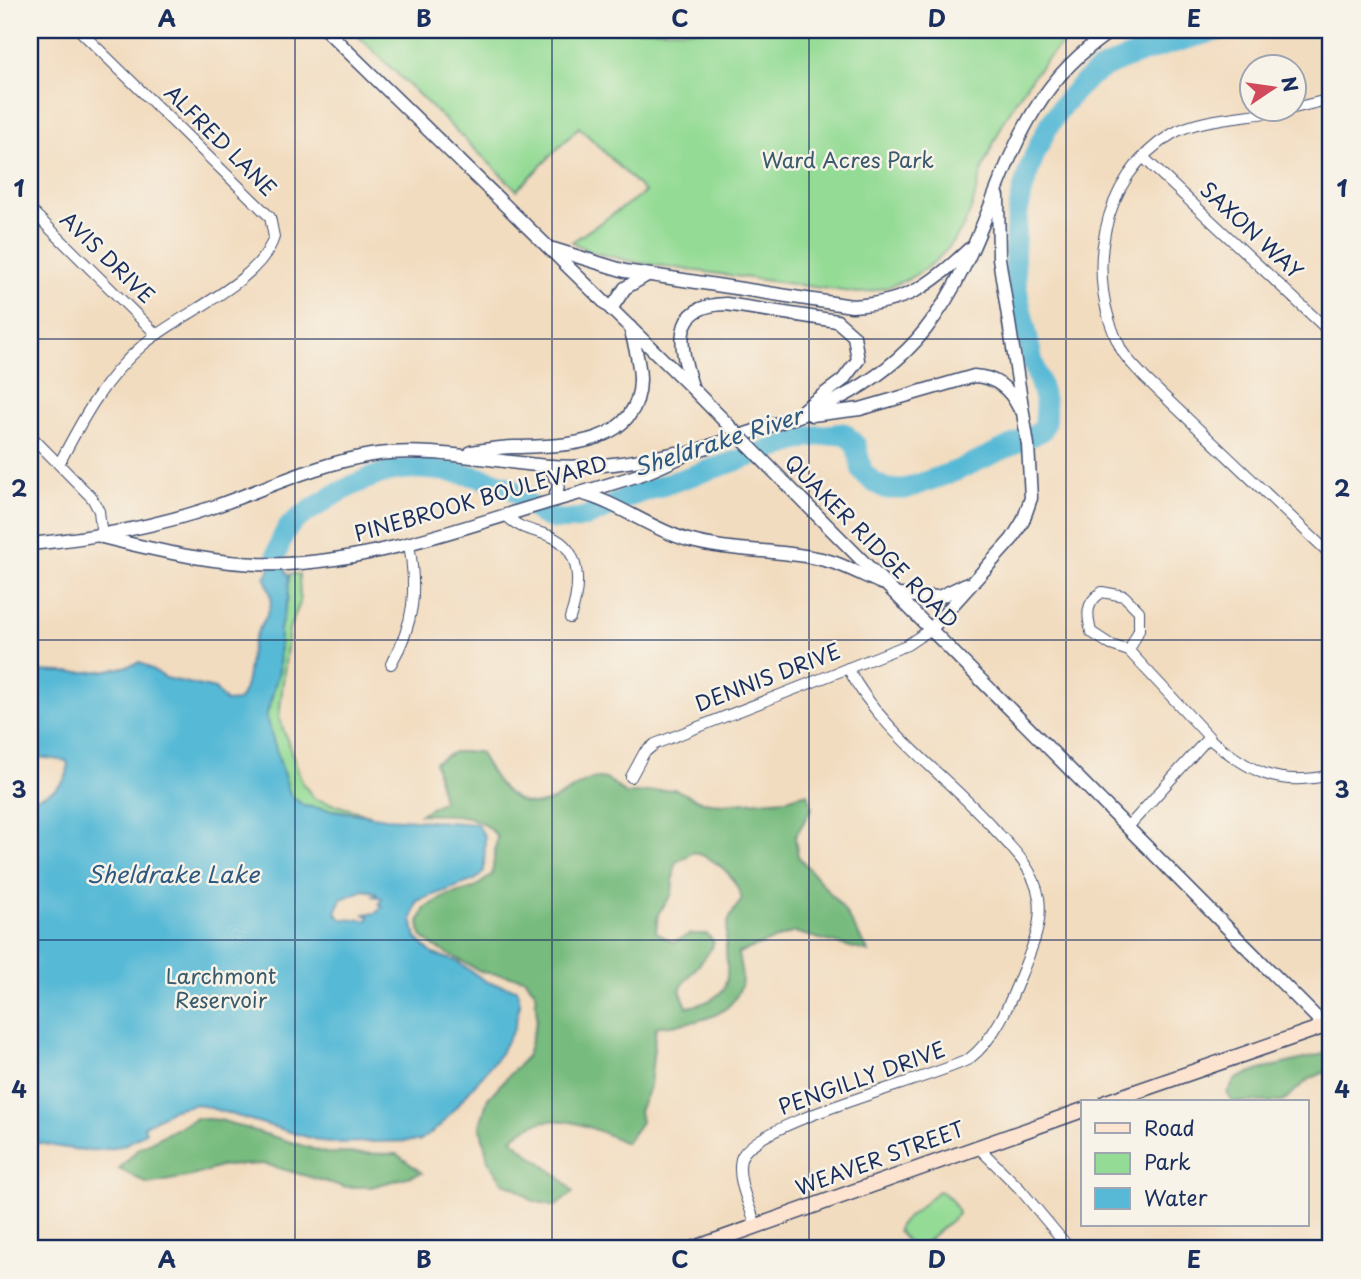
<svg xmlns="http://www.w3.org/2000/svg" width="1361" height="1279" viewBox="0 0 1361 1279" font-family="'Playpen Sans',sans-serif">
<style>
.green{fill:#94db95;stroke:#58857a;stroke-width:2}
.forest{fill:#77bb7e;stroke:#49756e;stroke-width:2;fill-rule:evenodd}
.water{fill:#57b9d6;stroke:#39749a;stroke-width:2;fill-rule:evenodd}
.lines{fill:none;stroke-linecap:round;stroke-linejoin:round}
.river{stroke:#57b9d6;stroke-width:21}
.minor-casing{stroke:#3b496d;stroke-width:12}
.tertiary-casing{stroke:#3b496d;stroke-width:15}
.secondary-casing{stroke:#3b496d;stroke-width:17}
.minor{stroke:#fff;stroke-width:10}
.tertiary{stroke:#fff;stroke-width:12}
.secondary{stroke:#fde4d1;stroke-width:14}
.tertiary-bridge-casing{stroke:#3b496d;stroke-width:15;stroke-linecap:butt}
.tertiary-bridge{stroke:#fff;stroke-width:12}
.grid{fill:none;stroke:#1b2f5e;stroke-width:2;stroke-opacity:0.55}
.labels{text-anchor:middle;stroke-width:5;stroke-linejoin:round;paint-order:stroke}
.street-label{font-size:21px;fill:#1b2f5e;stroke:#f7f3e8}
.park-label{font-size:21px;fill:#395a6c;stroke:#f7f3e8}
.water-label{font-size:23px;font-style:italic;fill:#2d5882;stroke:#f7f3e8}
.neatline{fill:none;stroke:#1b2f5e;stroke-width:2.5}
.grid-label{font-size:23px;text-anchor:middle;font-weight:bold;fill:#1b2f5e}
</style>
<rect width="100%" height="100%" fill="#f7f3e8"/>
<filter id="ink" filterUnits="userSpaceOnUse"><feTurbulence type="fractalNoise" baseFrequency=".0143" numOctaves="2"/><feDisplacementMap in="SourceGraphic" scale="14" xChannelSelector="R" yChannelSelector="G"/><feConvolveMatrix kernelMatrix="1 2 1 2 8 2 1 2 1" color-interpolation-filters="sRGB"/></filter>
<filter id="wash" filterUnits="userSpaceOnUse"><feTurbulence type="fractalNoise" baseFrequency=".00686" numOctaves="4" result="noise"/><feDisplacementMap in="SourceGraphic" scale="28" xChannelSelector="R" yChannelSelector="G"/><feGaussianBlur stdDeviation="1.57" result="paint"/><feColorMatrix in="noise" values="0 0 0 0 0 0 0 0 0 0 0 0 0 0 0 0 0 1.4 0 .05"/><feComposite in="paint" operator="in"/></filter>
<g filter="url(#wash)">
<rect width="100%" height="100%" fill="#f2dcbf"/>
<g class="green">
<path d="M352,30H1081C1037,59 1004,115 985,163C979,178 976,194 971,209C952,259 910,287 858,293L640,263L591,252L572,242L645,192L579,127L517,190Z"/>
<polygon points="290,574 299,574 300,603 289,629 279,718 303,784 315,799 370,815 304,806 290,795 266,717 279,671 280,629"/>
<path d="M938,1191C947,1193 957,1205 958,1214L918,1249L913,1248L898,1231L899,1225Z"/>
</g>
<g class="forest">
<path d="M454,752H479C486,763 492,775 500,785C545,837 579,765 608,780C614,783 620,790 626,794L675,789L702,802L722,804L786,799L808,793L812,808L795,837L798,856L842,907L869,952L794,932L738,953C739,962 744,977 741,986C729,1023 688,1022 656,1027L650,1086L639,1111L641,1122L626,1143C588,1126 547,1104 512,1139C531,1159 557,1170 573,1192L556,1206L533,1201L514,1187L503,1183L488,1160L480,1125L488,1098L527,1056L537,1018L535,991L524,978L482,972L433,946L421,936L419,922L425,908L448,895L474,888L492,875L497,836C475,810 451,816 420,814L443,801L435,762ZM694,852C719,861 734,874 742,899C737,906 730,915 728,923C718,963 749,996 687,1007L680,990C689,972 709,958 714,942L707,934H691L673,942L656,932L658,914L672,894L675,863Z"/>
<polygon points="1331,1052 1331,1069 1308,1080 1282,1102 1233,1102 1227,1093 1236,1079 1252,1072"/>
<polygon points="196,1118 220,1120 326,1153 397,1154 422,1173 371,1187 344,1187 265,1164 223,1166 192,1176 148,1184 119,1169 139,1148"/>
</g>
<path class="water" d="M277,553L289,577L288,598L280,629L279,671L266,717L290,795L304,806L386,818L477,824L485,837L484,871L475,880L417,901L412,919L416,938L433,954L456,961L487,982L517,989L520,1004L514,1029L498,1057L439,1127L419,1141L327,1143L197,1104L174,1109L144,1126L146,1131C113,1161 70,1149 30,1141V800C48,794 73,785 67,761L30,756V671C67,672 104,676 140,662L166,678L215,689L226,702L238,701C251,684 247,662 253,643C257,628 273,612 271,597C270,590 266,582 265,576L268,574L272,557ZM364,890L375,892L377,895L372,896L382,898L379,904L383,906L376,913L363,914L369,916L368,920L341,919L336,913L341,899Z"/>
<g class="lines">
<path class="river" d="M277,553C285,523 295,520 320,504C341,490 363,479 387,472C417,464 480,474 508,487C523,494 534,514 550,518C577,525 603,511 625,498L808,437L844,433L856,445L862,471L873,482L887,489H905L956,471L1042,431C1053,408 1036,378 1031,354C1027,330 1019,305 1016,281C1008,211 1034,123 1090,77C1113,58 1189,38 1220,30"/>
</g>
</g>
<g filter="url(#ink)">
<g class="lines">
<g class="minor-casing">
<g id="minor">
<path d="M1292,108C1258,117 1202,116 1172,134C1099,177 1084,278 1121,349C1126,359 1137,369 1145,378L1331,555"/>
<polyline points="1294,108 1331,99"/>
<polyline points="1144,158 1331,333"/>
<polyline points="30,209 157,335"/>
<polyline points="30,435 92,498 99,511 102,537"/>
<path d="M59,464C82,420 104,378 143,345C179,314 260,283 274,237L270,217L79,30"/>
<path d="M506,515C518,529 533,530 550,536C584,550 580,590 570,618"/>
<path d="M1102,592L1124,596L1139,611V630L1129,651L1111,645L1091,632C1087,615 1085,603 1102,592Z"/>
<path d="M391,664C415,623 417,590 409,544"/>
<path d="M1208,738C1251,771 1275,788 1331,775"/>
<polyline points="631,777 644,753 655,744 907,645 931,629"/>
<polyline points="1128,827 1209,737 1129,651"/>
<polyline points="977,1146 1020,1189 1070,1249"/>
<path d="M756,1226C750,1206 736,1180 741,1159C752,1122 930,1080 969,1059C995,1039 1009,1005 1021,975C1031,950 1043,925 1039,898C1034,870 1016,852 997,832C949,777 881,733 848,668"/>
</g>
</g>
<g class="tertiary-casing">
<g id="tertiary">
<polyline points="326,30 692,388"/>
<path d="M553,249L625,271L852,306C907,303 931,285 969,249"/>
<polyline points="611,309 625,288 647,275"/>
<path d="M692,386C680,349 669,305 726,304L837,321L854,336L858,360L843,380L804,409"/>
<path d="M812,415L860,409L974,376C996,377 1010,389 1019,408"/>
<path d="M471,452C485,450 500,447 514,447C561,446 639,447 640,380C640,362 634,344 630,327"/>
<polyline points="551,466 558,485 555,499"/>
<path d="M580,493C619,503 650,529 688,540C730,552 774,549 816,558C839,562 860,574 881,583"/>
<polyline points="804,502 1325,1026"/>
<path d="M102,537C158,551 227,567 286,564C367,560 444,534 522,510C563,497 606,487 647,472C666,465 684,454 704,448C748,432 796,420 838,399C871,382 902,359 925,330C1005,229 994,106 1113,30"/>
<path d="M30,544C94,538 155,527 216,506C267,488 317,464 371,455C431,446 491,462 550,466C593,469 634,462 676,453"/>
<polyline points="897,595 939,597 966,584"/>
<polyline points="931,629 1012,539 1023,521 1031,498 1028,445 999,258 998,196"/>
</g>
</g>
<g class="secondary-casing">
<g id="secondary">
<polyline points="1106,1102 1331,1024"/>
<polyline points="692,1249 1083,1110"/>
</g>
</g>
<use href="#minor" class="minor"/>
<use href="#tertiary" class="tertiary"/>
<use href="#secondary" class="secondary"/>
<g class="tertiary-bridge-casing">
<polyline id="tertiary-bridge" points="692,388 804,502"/>
</g>
<use href="#tertiary-bridge" class="tertiary-bridge"/>
</g>
</g>
<path class="grid" d="M295,30V1249M552,30V1249M809,30V1249M1066,30V1249M30,339H1331M30,640H1331M30,940H1331"/>
<g class="labels">
<g class="street-label">
<text transform="translate(220 141) rotate(45)" y="7">ALFRED LANE</text>
<text transform="translate(1251 231) rotate(43)" y="7">SAXON WAY</text>
<text transform="translate(107 258) rotate(44)" y="7">AVIS DRIVE</text>
<text transform="translate(481 499) rotate(-16)" y="7">PINEBROOK BOULEVARD</text>
<text transform="translate(871 542) rotate(45)" y="7">QUAKER RIDGE ROAD</text>
<text transform="translate(768 678) rotate(-21)" y="7">DENNIS DRIVE</text>
<text transform="translate(862 1079) rotate(-20)" y="7">PENGILLY DRIVE</text>
<text transform="translate(880 1159) rotate(-20)" y="7">WEAVER STREET</text>
</g>
<g class="park-label">
<text x="848" y="168">Ward Acres Park</text>
<text x="221" y="984">Larchmont<tspan x="221" dy="24">Reservoir</tspan></text>
</g>
<g class="water-label">
<text transform="translate(718 442) rotate(-18)" y="8">Sheldrake River</text>
<text x="173" y="883">Sheldrake Lake</text>
</g>
</g>
<rect width="1361" height="1279" fill="none" stroke="#f7f3e8" stroke-width="77"/>
<rect x="1081" y="1100" width="228" height="126" fill="#f7f3e8" stroke="#9fa5b1" stroke-width="2"/>
<rect x="1095" y="1123" width="35" height="10" fill="#fde4d1" stroke="#9fa5b1" stroke-width="2"/>
<text x="1144" y="1136" font-size="21" fill="#1b2f5e">Road</text>
<rect x="1095" y="1153" width="35" height="21" fill="#94db95" stroke="#9fa5b1" stroke-width="2"/>
<text x="1144" y="1170" font-size="21" fill="#1b2f5e">Park</text>
<rect x="1095" y="1188" width="35" height="21" fill="#57b9d6" stroke="#9fa5b1" stroke-width="2"/>
<text x="1144" y="1206" font-size="21" fill="#1b2f5e">Water</text>
<g transform="translate(1273 88) rotate(77)"><circle r="33" fill="#f7f3e8" stroke="#9fa5b1" stroke-width="2"/>
<path d="M0-5L12 26L0 18L-12 26Z" fill="#d1495b"/>
<text y="-10" font-size="19" font-weight="bold" text-anchor="middle" fill="#1b2f5e">N</text>
</g>
<rect x="38" y="38" width="1284" height="1202" class="neatline"/>
<g class="grid-label">
<text x="167" y="27">A</text>
<text x="424" y="27">B</text>
<text x="680" y="27">C</text>
<text x="937" y="27">D</text>
<text x="1194" y="27">E</text>
<text x="19" y="197">1</text>
<text x="1342" y="197">1</text>
<text x="19" y="497">2</text>
<text x="1342" y="497">2</text>
<text x="19" y="798">3</text>
<text x="1342" y="798">3</text>
<text x="19" y="1098">4</text>
<text x="1342" y="1098">4</text>
<text x="167" y="1268">A</text>
<text x="424" y="1268">B</text>
<text x="680" y="1268">C</text>
<text x="937" y="1268">D</text>
<text x="1194" y="1268">E</text>
</g>
</svg>
